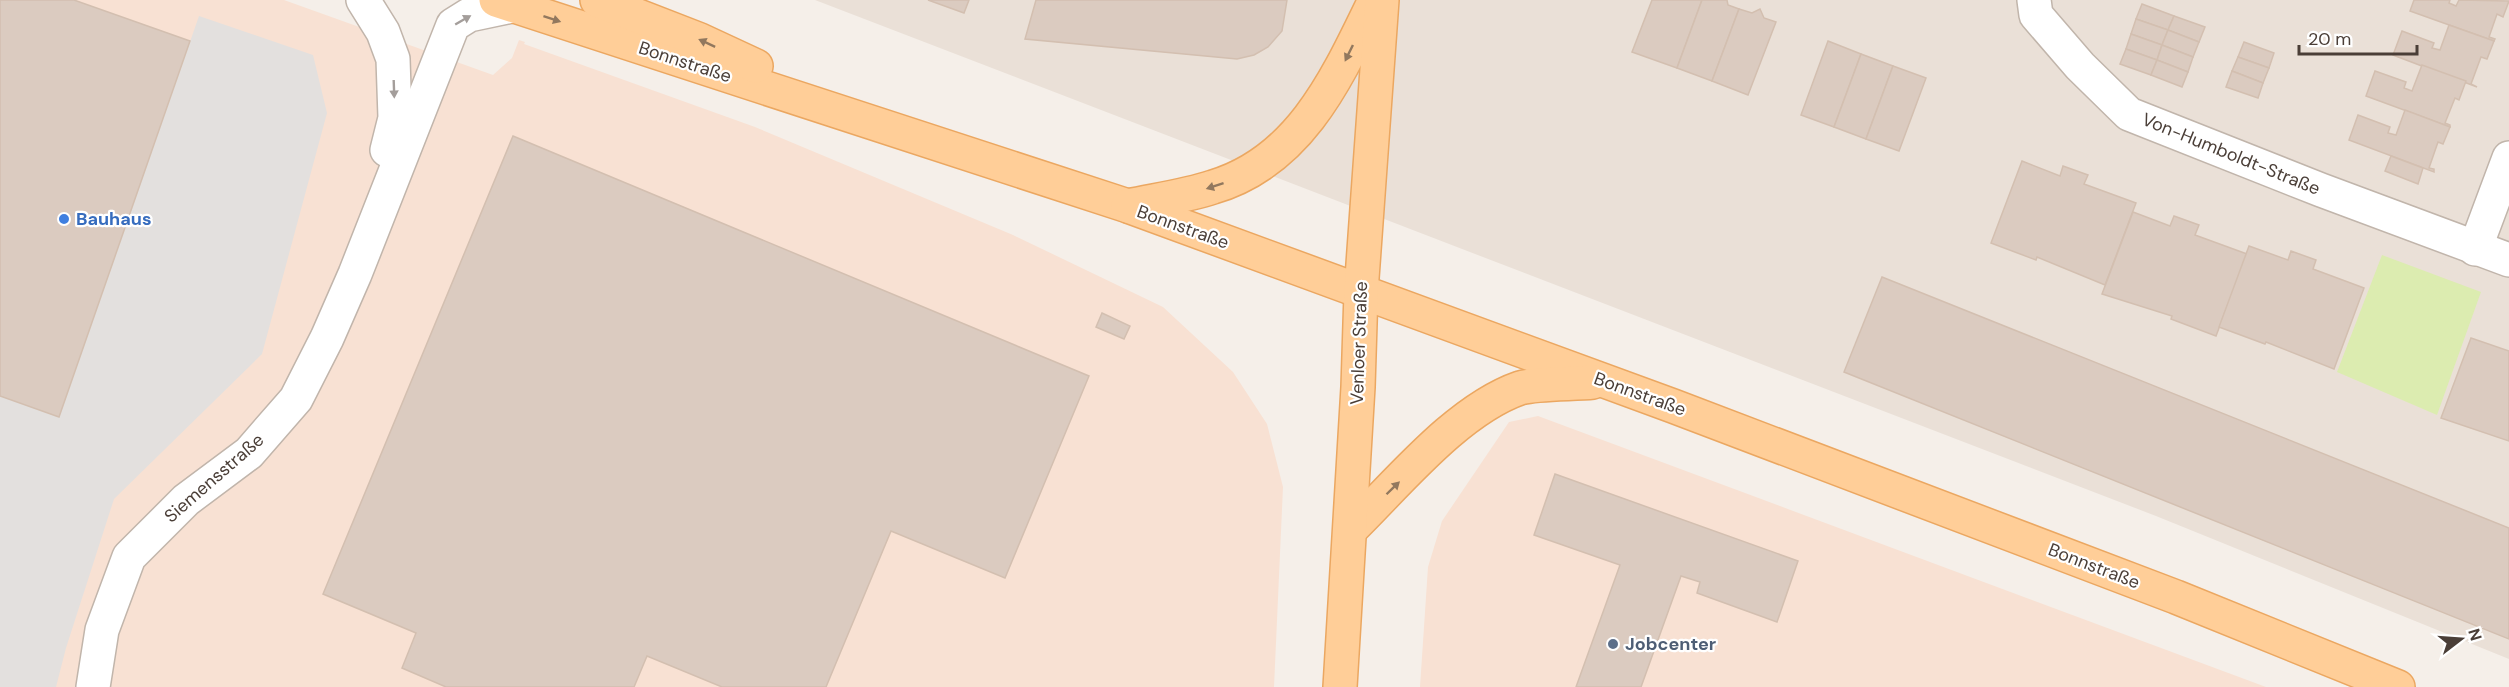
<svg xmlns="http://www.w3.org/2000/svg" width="2509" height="687" viewBox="0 0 2509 687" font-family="'DM Sans',sans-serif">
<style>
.residential{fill:#eae0d7}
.commercial{fill:#f8e1d3}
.green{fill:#dcecb0}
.parking{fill:#e3e0de}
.building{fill:#dbcbc0;stroke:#d3bfb0;stroke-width:1.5}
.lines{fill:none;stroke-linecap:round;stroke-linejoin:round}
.minor-casing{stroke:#c1b5ab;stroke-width:36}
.major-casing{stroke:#eba761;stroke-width:36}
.minor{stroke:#fff;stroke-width:33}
.major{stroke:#ffce98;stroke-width:33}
.oneway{fill:#92785e}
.oneway2{fill:#a49e9b}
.shop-dot{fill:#3f7fe0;stroke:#fff;stroke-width:2}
.service-dot{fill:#5c6f8a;stroke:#fff;stroke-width:2}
.labels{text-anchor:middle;stroke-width:4.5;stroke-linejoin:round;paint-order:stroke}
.street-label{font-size:18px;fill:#4a3e37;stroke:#fff}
.shop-label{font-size:18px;font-weight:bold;fill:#366cbe;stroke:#fff;text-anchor:start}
.service-label{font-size:18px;font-weight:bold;fill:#4e5e75;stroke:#fff;text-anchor:start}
</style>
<rect width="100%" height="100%" fill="#f5efe9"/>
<polygon class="residential" points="815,0 2509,0 2509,659 2156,516"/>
<g class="commercial">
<polygon points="0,0 284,0 493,75 512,58 519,40 525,42 524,44 755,127 1013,235 1163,307 1233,372 1267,424 1283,487 1274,687 0,687"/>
<polygon points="1538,416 2266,687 1420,687 1428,567 1442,521 1509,422"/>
</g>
<polygon class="green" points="2382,255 2481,292 2437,415 2337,372"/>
<polygon class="parking" points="199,16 313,55 327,113 262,354 114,499 66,648 56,687 0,687 0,396 59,417"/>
<g class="building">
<polygon points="0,0 74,0 190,41 59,417 0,396"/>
<polygon points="928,0 969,0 964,13"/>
<polygon points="1036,0 1287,0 1282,31 1268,47 1254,55 1237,59 1025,39"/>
<polygon points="1652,0 1702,0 1677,68 1632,52"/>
<polygon points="1702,0 1727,0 1728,5 1739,9 1712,81 1677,68"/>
<polygon points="2414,0 2450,0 2449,3 2456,6 2459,0 2509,1 2503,17 2497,14 2489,37 2495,39 2494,41 2410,11"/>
<polygon points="2142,4 2174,16 2168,30 2136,19"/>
<polygon points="1739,9 1752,13 1760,9 1764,18 1776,22 1748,95 1712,81"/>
<polygon points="2174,16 2205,27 2199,42 2168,30"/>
<polygon points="2136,19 2168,30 2162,45 2131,34"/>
<polygon points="2449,25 2494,41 2487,59 2481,57 2471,84 2477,87 2393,55 2402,31 2434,43 2432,48 2440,50"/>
<polygon points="2168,30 2199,42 2193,57 2162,45"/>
<polygon points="2131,34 2162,45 2157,60 2126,49"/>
<polygon points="1828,41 1861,54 1834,127 1801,115"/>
<polygon points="2244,42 2274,53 2269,68 2238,57"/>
<polygon points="2162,45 2193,57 2188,72 2157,60"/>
<polygon points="2126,49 2157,60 2151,75 2120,64"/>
<polygon points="1861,54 1893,66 1866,139 1834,127"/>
<polygon points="2238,57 2269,68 2263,83 2232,71"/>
<polygon points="2157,60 2188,72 2182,87 2151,75"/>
<polygon points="2422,65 2466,81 2459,100 2455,98 2445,123 2450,125 2450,127 2366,96 2375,71 2406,82 2404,88 2412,91"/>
<polygon points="1893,66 1926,78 1899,151 1866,139"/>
<polygon points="2232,71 2263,83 2258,98 2226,87"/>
<polygon points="2405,110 2450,127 2443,144 2438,142 2429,168 2434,169 2434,172 2349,140 2358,115 2390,127 2388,133 2396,135"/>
<polygon points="513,136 1089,376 1005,578 891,531 826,687 722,687 647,656 634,687 446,687 402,668 416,633 323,594"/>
<polygon points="2391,156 2423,168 2418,184 2385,171"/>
<polygon points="2022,161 2060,176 2063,166 2088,175 2084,184 2136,203 2105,285 2037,257 2036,260 1991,243"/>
<polygon points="2133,212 2170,226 2174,216 2199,225 2195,235 2247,254 2216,336 2171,319 2172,316 2102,294"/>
<polygon points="2249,246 2288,260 2291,251 2316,260 2313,269 2364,288 2334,369 2266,342 2265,344 2219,327"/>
<polygon points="1882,277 2509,528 2509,639 1844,372"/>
<polygon points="1102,313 1130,326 1124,339 1096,327"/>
<polygon points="2471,338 2509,351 2509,441 2441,418"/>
<polygon points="1555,474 1798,561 1777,622 1697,593 1700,582 1681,576 1641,687 1576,687 1620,565 1534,535"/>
</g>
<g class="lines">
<g class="minor-casing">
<g id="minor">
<polyline points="363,0 383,32 393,59 395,118 387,150"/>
<polyline points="2034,0 2036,15 2080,66 2129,114 2321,190 2509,260"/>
<polyline points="2475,249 2509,158"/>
<polyline points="93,687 102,630 129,557 186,500 249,453 296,399 327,338 355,274 453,25 469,15 512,6"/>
</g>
</g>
<g class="major-casing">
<g id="major">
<polyline points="496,0 1128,206 1673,406 2176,597 2398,687"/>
<polyline points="597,0 700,40 756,66"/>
<path d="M1128,206C1156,200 1186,196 1213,187C1301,161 1338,76 1375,0"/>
<path d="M1351,529C1398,483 1457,410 1520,388C1537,383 1574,384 1593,382"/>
<polyline points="1340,687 1358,387 1361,292 1382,0"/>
</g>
</g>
<use href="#minor" class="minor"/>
<use href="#major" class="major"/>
</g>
<defs><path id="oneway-solid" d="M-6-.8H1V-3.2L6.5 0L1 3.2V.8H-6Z" transform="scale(1.5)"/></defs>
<g class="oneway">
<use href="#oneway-solid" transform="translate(552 19) rotate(18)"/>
<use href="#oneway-solid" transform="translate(707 43) rotate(-155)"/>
<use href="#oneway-solid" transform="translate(1349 53) rotate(116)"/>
<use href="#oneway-solid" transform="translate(1215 186) rotate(162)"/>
<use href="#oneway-solid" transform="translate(1393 488) rotate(-44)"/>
</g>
<g class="oneway2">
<use href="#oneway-solid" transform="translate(463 20) rotate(-30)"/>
<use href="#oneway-solid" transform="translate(394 89) rotate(88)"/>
</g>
<circle class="shop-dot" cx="64" cy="219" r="6"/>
<circle class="service-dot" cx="1613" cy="644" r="6"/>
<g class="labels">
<g class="street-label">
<text transform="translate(685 62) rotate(18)" y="6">Bonnstraße</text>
<text transform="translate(2231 154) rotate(22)" y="6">Von-Humboldt-Straße</text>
<text transform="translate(1183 227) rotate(20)" y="6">Bonnstraße</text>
<text transform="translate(1359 343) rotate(-88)" y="6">Venloer Straße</text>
<text transform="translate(1640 394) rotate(20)" y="6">Bonnstraße</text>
<text transform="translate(214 478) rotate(-41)" y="6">Siemensstraße</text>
<text transform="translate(2094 566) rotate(21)" y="6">Bonnstraße</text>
</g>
<g class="shop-label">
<text x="76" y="225">Bauhaus</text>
</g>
<g class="service-label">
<text x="1625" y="650">Jobcenter</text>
</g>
</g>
<g transform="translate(2461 639) rotate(73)" stroke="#ffffff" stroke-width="4.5" paint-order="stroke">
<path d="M0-4.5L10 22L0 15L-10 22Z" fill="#4a3e37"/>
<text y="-9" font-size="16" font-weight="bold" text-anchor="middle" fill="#4a3e37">N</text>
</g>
<path d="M2299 45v9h118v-9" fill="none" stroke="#4a3e37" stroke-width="3"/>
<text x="2308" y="45" font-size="18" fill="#4a3e37" stroke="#ffffff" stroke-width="4.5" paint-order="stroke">20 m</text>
</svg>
